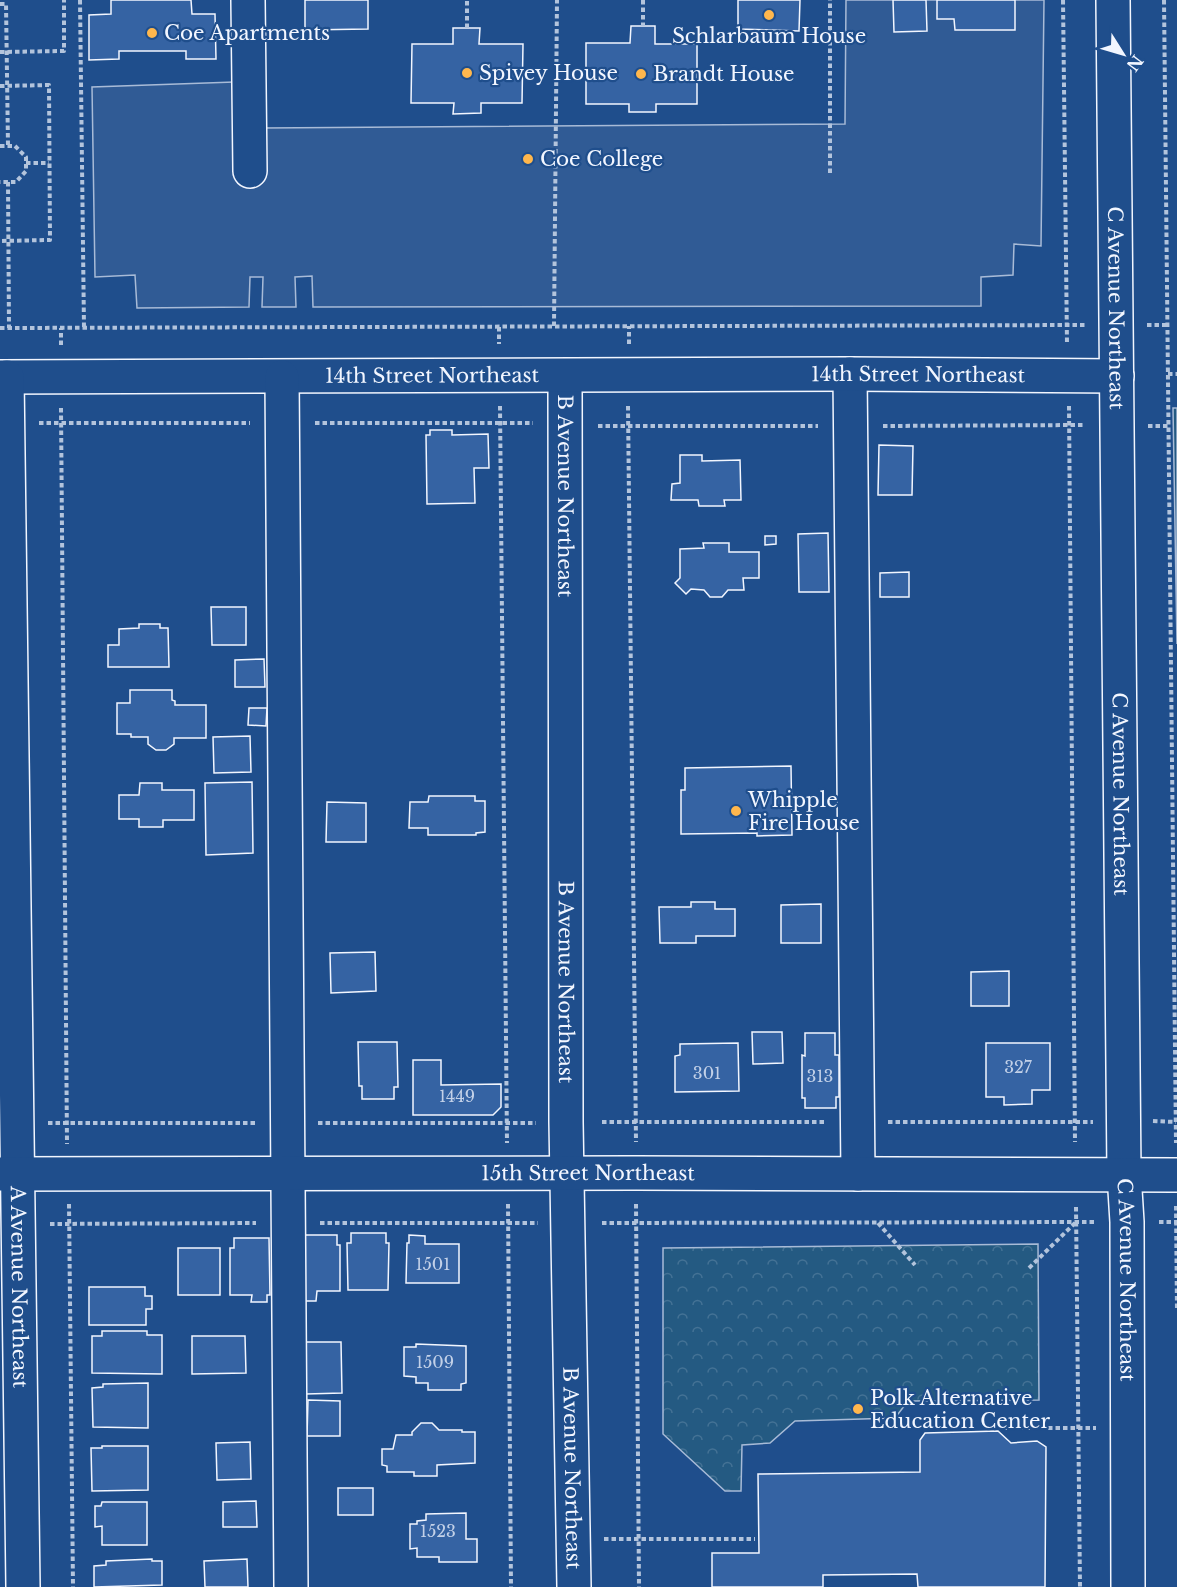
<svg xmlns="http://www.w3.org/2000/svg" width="1177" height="1587" viewBox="0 0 1177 1587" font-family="'Libre Baskerville',serif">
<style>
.park{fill:url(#park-crowns);stroke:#a8bbd7;stroke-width:1.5}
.garden{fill:#245a82;stroke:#a8bbd7;stroke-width:1.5}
.parking{fill:#305b95;stroke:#a8bbd7;stroke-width:1.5}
.building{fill:#3563a3;stroke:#f2f6ff;stroke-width:1.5}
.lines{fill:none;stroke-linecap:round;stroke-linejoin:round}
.minor-casing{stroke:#f2f6ff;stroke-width:36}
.path{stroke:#b3c4dc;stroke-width:4;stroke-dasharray:4.5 3;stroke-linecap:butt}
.minor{stroke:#1f4e8c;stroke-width:33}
.poi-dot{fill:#ffb74d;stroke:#1f4e8c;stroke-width:2}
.labels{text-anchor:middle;stroke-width:4.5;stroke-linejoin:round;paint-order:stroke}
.number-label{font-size:16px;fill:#c3d1e8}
.poi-label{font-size:20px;fill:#f2f6ff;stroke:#1f4e8c;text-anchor:start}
.street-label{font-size:20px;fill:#f2f6ff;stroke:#1f4e8c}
</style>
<defs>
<pattern id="park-crowns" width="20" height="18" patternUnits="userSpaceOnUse" patternTransform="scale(1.5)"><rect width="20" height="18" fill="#245a82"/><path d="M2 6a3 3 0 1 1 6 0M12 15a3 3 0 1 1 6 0" fill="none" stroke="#447295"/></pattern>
</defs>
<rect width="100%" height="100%" fill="#1f4e8c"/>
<polygon class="park" points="1038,1244 1039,1400 908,1401 895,1418 795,1421 770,1443 742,1445 741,1491 725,1491 663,1434 663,1248"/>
<polygon class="garden" points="1173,408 1177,408 1177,644"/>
<polygon class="parking" points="846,0 1044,0 1041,246 1014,244 1013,275 981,277 981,306 313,307 312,276 295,277 296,307 262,307 263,277 250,277 249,307 137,308 135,275 95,277 92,87 262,81 263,128 845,124"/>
<g class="building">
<polygon points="111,0 191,0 192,14 215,14 216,59 186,59 186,51 119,51 119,59 89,60 89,15 111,14"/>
<polygon points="305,0 368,0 368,29 305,30"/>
<polygon points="738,0 800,0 799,31 738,29"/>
<polygon points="893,0 926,0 927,31 894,32"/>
<polygon points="937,0 1015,0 1015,30 955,30 954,19 937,19"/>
<polygon points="631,26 655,26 655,44 697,44 697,104 656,104 656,112 629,112 629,104 586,104 586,43 630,43"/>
<polygon points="453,28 480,28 479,44 523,44 522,103 481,103 481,113 453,114 454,103 411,103 412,44 453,44"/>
<polygon points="430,430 452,430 452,435 488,434 489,468 474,468 475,503 427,504 426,435 430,435"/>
<polygon points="879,445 913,446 912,495 878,495"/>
<polygon points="680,455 702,455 702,461 740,460 741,500 724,500 725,506 699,506 698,500 671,500 672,484 680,483"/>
<polygon points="828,533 829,592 799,592 798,534"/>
<polygon points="765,536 776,536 776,544 765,545"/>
<polygon points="703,543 729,543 729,552 759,552 759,578 743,578 744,590 728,590 722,597 710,597 704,590 691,589 686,594 675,583 680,578 680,549 704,548"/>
<polygon points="909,572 909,597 880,597 880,573"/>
<polygon points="211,607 246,607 246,645 212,645"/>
<polygon points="139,624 160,624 160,628 168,628 169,667 108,667 108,645 119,645 119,629 139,628"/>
<polygon points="264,659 265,687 235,687 235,660"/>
<polygon points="130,690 172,690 172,700 175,701 175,705 206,705 206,738 174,738 174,744 166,750 156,750 148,744 148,737 131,737 131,734 117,734 117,703 130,703"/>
<polygon points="249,708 267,708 266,726 248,725"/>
<polygon points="250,736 251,772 214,773 213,737"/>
<polygon points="791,766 792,835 757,836 757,833 681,834 681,790 685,790 685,768"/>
<polygon points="252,782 253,853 206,855 205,783"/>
<polygon points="140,783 162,783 162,790 194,790 194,820 163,820 163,827 139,827 139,819 119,819 119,795 139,795"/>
<polygon points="429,796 475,796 475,801 485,801 485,832 476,833 476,835 428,835 428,828 409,828 410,802 428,802"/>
<polygon points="327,802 366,803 366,842 326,842"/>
<polygon points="691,902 715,902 715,909 735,909 735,936 696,936 696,943 660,943 659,907 691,907"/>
<polygon points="821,904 821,943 781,943 781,905"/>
<polygon points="375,952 376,991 331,993 330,953"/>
<polygon points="1009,971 1009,1006 971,1006 971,972"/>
<polygon points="752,1032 782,1032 783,1063 753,1064"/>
<polygon points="805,1033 835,1033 835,1055 839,1055 839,1097 836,1097 836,1108 805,1108 805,1098 802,1098 802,1055 805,1056"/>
<polygon points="358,1042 397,1042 398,1087 394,1087 394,1099 362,1099 362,1086 359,1086"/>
<polygon points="738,1043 739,1091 675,1092 675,1056 680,1055 680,1044"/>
<polygon points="986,1043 1050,1043 1050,1090 1032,1090 1032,1104 1004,1105 1004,1097 986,1097"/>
<polygon points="413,1060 441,1060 441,1085 501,1084 501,1107 493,1115 413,1115"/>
<polygon points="351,1233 386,1233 386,1243 389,1243 388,1290 348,1290 347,1243 351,1243"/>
<polygon points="302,1235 337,1235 337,1245 340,1245 340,1291 317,1291 316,1301 303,1301"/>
<polygon points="409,1235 425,1236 425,1244 459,1244 459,1283 406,1283 407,1243 409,1243"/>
<polygon points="234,1238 269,1238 270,1295 267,1295 267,1302 251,1302 252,1295 230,1295 230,1248 234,1248"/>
<rect x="178" y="1248" width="42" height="47"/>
<polygon points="89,1287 145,1287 145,1296 152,1296 152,1309 146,1309 146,1325 89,1325"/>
<polygon points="102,1331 147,1331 147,1335 162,1335 162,1374 92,1373 92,1336 102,1336"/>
<polygon points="192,1336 245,1336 246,1373 192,1374"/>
<polygon points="306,1342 341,1342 342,1393 306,1394"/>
<polygon points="416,1344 466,1346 466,1383 461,1384 461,1390 428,1390 428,1383 416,1383 416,1377 404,1376 404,1347 416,1347"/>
<polygon points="148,1383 148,1428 93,1427 92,1388 103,1387 103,1384"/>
<polygon points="308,1400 340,1401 340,1436 307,1436"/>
<polygon points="421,1423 432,1423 439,1430 462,1430 462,1432 475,1432 475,1463 437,1465 437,1476 414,1476 414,1472 387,1472 387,1466 382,1465 382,1449 393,1449 396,1435 412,1435 412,1432"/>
<polygon points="998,1431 1011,1443 1037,1441 1046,1447 1045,1587 918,1587 917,1574 823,1575 823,1587 712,1587 712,1553 759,1553 758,1474 920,1472 920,1440 925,1433"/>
<polygon points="250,1442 251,1479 217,1480 216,1443"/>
<polygon points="102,1446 148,1446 148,1490 92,1491 91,1448 102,1448"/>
<rect x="338" y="1488" width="35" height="27"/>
<polygon points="256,1501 257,1527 223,1527 223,1502"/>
<polygon points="102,1502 147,1502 147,1545 102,1545 102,1526 95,1527 95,1506 101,1506"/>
<polygon points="466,1513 466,1539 477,1539 477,1562 439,1562 439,1557 417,1557 417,1548 410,1549 410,1524 417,1524 417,1521 426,1520 426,1514"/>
<polygon points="152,1559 152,1561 162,1561 162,1585 94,1587 94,1566 106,1565 106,1561"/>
<polygon points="247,1559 248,1587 205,1587 204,1561"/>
</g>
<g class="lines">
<g class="minor-casing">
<g id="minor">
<polyline points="248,0 250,171"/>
<path id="s1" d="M1113,0L1124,1174L1127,1222L1128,1587"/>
<polyline points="850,374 858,1174"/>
<path id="s2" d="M565,376L566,1122L574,1587"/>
<path id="s3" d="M0,377L850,374L1117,376"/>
<path id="s4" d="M7,377L23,1587"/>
<polyline points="282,377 291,1587"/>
<path id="s5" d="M0,1174L636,1173L1177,1175"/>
</g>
</g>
<g class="path">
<polyline points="80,0 84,328"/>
<polyline points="643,0 643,26"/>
<polyline points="1063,0 1067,344"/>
<polyline points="1164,0 1176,1143"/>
<polyline points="0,4 6,4 8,146"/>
<polyline points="467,28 467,0"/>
<polyline points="0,52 64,51 64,0"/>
<polyline points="0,86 49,85 50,240 0,241"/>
<polyline points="0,146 15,146 26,157 26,171 16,182 0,182"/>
<polyline points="26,163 49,163"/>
<polyline points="830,173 830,0"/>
<polyline points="8,182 9,328"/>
<polyline points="1147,325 1167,325"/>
<polyline points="554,326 557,0"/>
<polyline points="499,327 499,344"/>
<polyline points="0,328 1085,325"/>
<polyline points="629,344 629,326"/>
<polyline points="61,345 61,328"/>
<polyline points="1168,374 1177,374"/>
<polyline points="500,406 507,1143"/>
<polyline points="628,406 636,1142"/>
<polyline points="1069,406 1075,1142"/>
<polyline points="61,408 67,1144"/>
<polyline points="39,423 250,423"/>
<polyline points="315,423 533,423"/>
<polyline points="598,426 818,426"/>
<polyline points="883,426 1085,425"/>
<polyline points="1148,426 1168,426"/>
<polyline points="1153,1121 1176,1122"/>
<polyline points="602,1122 826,1122"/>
<polyline points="888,1122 1093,1122"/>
<polyline points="48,1123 257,1123"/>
<polyline points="318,1123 536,1123"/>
<polyline points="69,1204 73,1587"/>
<polyline points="508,1204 511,1587"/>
<polyline points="636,1204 639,1587"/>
<polyline points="1176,1206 1177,1311"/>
<polyline points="1076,1207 1080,1587"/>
<polyline points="1159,1222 1177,1222"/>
<polyline points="320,1223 538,1223"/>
<polyline points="602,1223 1096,1222"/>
<polyline points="878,1223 915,1265"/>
<polyline points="50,1224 256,1223"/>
<polyline points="1029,1268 1076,1222"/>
<polyline points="1003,1428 1096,1428"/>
<polyline points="604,1539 755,1539"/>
</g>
<use href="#minor" class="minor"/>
</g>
<g class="poi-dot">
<circle cx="769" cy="15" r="6"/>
<circle cx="152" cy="33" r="6"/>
<circle cx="467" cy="73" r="6"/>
<circle cx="641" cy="74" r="6"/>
<circle cx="528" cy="159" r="6"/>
<circle cx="736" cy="811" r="6"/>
<circle cx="858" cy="1409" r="6"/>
</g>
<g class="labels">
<g class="number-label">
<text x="1018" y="1073">327</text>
<text x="707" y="1079">301</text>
<text x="820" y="1082">313</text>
<text x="457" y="1102">1449</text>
<text x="433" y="1270">1501</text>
<text x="435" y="1368">1509</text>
<text x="438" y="1537">1523</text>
</g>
<g class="poi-label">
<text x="164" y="40">Coe Apartments</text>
<text x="769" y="43" text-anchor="middle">Schlarbaum House</text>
<text x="479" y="80">Spivey House</text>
<text x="653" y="81">Brandt House</text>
<text x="540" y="166">Coe College</text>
<text x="748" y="807">Whipple<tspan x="748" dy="23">Fire House</tspan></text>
<text x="870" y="1405">Polk Alternative<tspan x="870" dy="23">Education Center</tspan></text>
</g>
<g class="street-label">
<text dy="7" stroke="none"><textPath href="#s1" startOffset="308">C Avenue Northeast</textPath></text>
<text dy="7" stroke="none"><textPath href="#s3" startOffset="918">14th Street Northeast</textPath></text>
<text dy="7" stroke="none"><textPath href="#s3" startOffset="432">14th Street Northeast</textPath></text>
<text dy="7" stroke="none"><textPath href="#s2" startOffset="120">B Avenue Northeast</textPath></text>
<text dy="7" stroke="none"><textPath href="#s1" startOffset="794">C Avenue Northeast</textPath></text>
<text dy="7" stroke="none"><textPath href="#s2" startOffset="606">B Avenue Northeast</textPath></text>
<text dy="7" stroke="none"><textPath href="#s5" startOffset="588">15th Street Northeast</textPath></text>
<text dy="7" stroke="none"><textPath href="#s1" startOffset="1280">C Avenue Northeast</textPath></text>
<text dy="7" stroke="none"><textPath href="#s4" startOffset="910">A Avenue Northeast</textPath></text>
<text dy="7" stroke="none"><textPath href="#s2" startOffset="1092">B Avenue Northeast</textPath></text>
</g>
</g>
<g transform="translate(1123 54) rotate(127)" stroke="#1f4e8c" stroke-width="4.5" paint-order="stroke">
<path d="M0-4.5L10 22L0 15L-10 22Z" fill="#f2f6ff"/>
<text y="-9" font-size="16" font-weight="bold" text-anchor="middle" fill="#f2f6ff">N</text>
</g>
</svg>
